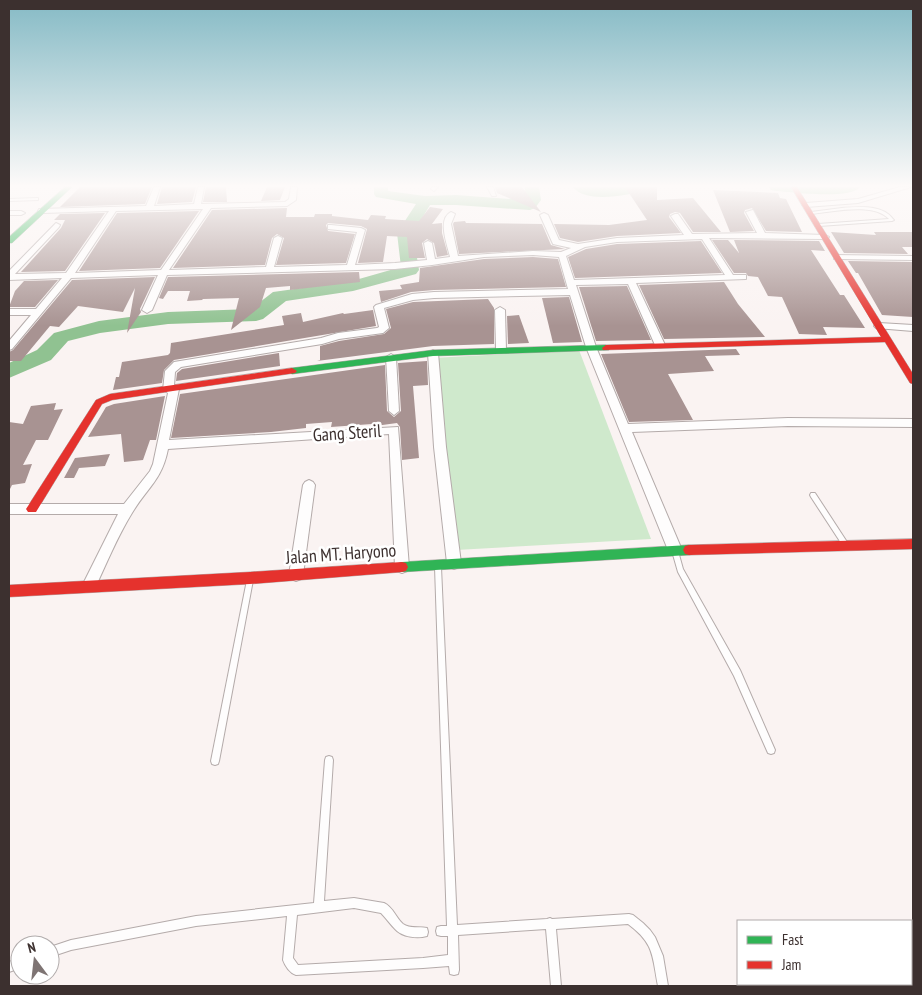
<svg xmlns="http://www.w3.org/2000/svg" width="922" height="995" viewBox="0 0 922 995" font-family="'PT Sans Narrow',sans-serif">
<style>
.green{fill:#cfe9cc}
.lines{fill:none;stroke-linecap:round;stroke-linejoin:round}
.river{fill:#90c291;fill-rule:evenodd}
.building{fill:#a89392}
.lane-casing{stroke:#b4abaa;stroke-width:2}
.street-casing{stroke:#b4abaa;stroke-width:2}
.fast-casing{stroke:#b4abaa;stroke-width:1}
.jam-casing{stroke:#b4abaa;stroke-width:1}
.lane{fill:#fefdfd;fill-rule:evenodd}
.street{fill:#fefdfd;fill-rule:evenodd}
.fast{fill:#30b455;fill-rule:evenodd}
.jam{fill:#e5322d;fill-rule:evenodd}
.labels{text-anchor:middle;stroke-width:5;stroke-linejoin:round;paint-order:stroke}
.street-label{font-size:18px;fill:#3c302f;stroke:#fff}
</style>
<rect width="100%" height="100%" fill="#faf3f2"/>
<polygon class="green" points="579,350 651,539 456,550 433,358"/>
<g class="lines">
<g class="river">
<polygon points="374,187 388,187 388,191 425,196 456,195 525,200 525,187 539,187 541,200 535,208 530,210 456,205 430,205 413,233 419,270 416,274 353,291 286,301 263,319 256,321 168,324 100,333 68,341 51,360 9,378 9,363 37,350 54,333 99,321 168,312 251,309 273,292 352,281 401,267 397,233 416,204 376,197 374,194"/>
<path d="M573,187H649L647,190C629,195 586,204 573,187Z"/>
<path d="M769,187H860C850,200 793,192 776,191L771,190Z"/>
</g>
</g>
<g class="building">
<polygon points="80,187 152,187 145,204 60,207"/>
<polygon points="162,187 196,187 192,202 157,204"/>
<polygon points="206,187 226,187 227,202 203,202"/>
<polygon points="267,187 285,187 280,200 261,201"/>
<polygon points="495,187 522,187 541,212 497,193"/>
<polygon points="625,187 657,187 657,200 693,198 721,232 693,232 680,213 675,212 670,214 669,217 681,233 617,236 578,242 560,238 554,224 609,225 647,220"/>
<polygon points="713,190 778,193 780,198 786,199 802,232 766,231 752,208 745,210 744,213 754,231 730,232"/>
<polygon points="430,207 443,209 432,224 442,223 442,233 448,255 437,257 434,243 427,239 422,243 425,258 409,258 407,237 387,236 383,262 358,263 367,229 361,226 328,223 326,225 328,231 355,234 346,263 276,265 284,238 277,234 272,238 265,265 173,268 212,210 287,208 286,217 314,217 315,214 332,214 332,216 368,220 371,215 386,216 385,219 419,221"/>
<polygon points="199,211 160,268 79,271 117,213"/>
<polygon points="105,213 65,271 21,272 61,228 65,220 54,220 60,214"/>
<polygon points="465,221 466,223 542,224 551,245 565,249 459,254 453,224 454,222"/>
<polygon points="831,232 876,235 874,232 913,232 913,247 902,247 908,254 844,253"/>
<polygon points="712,240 728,240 739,253 734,240 819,241 825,251 811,250 840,295 844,295 865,328 823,327 827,335 799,334 782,297 768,296 758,277 748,276 746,273 734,273"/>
<polygon points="701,241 722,273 575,278 568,257 586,249 617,244"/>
<polygon points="533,257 558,259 566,287 434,290 411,292 381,302 379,291 402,289 400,285 419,282 420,268 484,259"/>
<polygon points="848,261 913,262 913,317 882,315 858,273 856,273"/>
<polygon points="359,272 360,282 290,290 290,286 266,288 260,307 231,330 239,298 203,299 202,300 187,301 190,291 168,291 163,299 159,298 168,277"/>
<polygon points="155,277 140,309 141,312 127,333 135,288 123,312 78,306 59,327 50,326 21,361 9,361 9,352 13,350 72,280"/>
<polygon points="58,280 35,307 9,307 15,291 24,281"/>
<polygon points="724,282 738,304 765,337 664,339 639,285"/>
<polygon points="627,286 651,340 596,341 579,287"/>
<polygon points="569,297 582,342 553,343 542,298"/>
<polygon points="488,299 494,308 494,344 433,346 317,361 320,360 320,346 339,341 384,334 391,328 386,309 413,302"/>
<polygon points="373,310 376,326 174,360 164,370 162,383 113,390 116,377 119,377 122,362 168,355 170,353 171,343 284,325 282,316 301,313 303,322 343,313 344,314"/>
<polygon points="519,315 529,343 508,344 507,316"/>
<polygon points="736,349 740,355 705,356 714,371 668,374 693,420 629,422 601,354"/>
<polygon points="279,353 280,366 176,381 177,373 182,369"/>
<polygon points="427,361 428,385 413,386 419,458 402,460 400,427 397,423 375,426 373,427 372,424 331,427 332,422 306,424 306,428 271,432 171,438 180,394 385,365 387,411 394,417 401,411 398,363"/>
<polygon points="165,396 156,440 150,440 143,460 124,462 121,434 88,437 106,407 114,404"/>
<polygon points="56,403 54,410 63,409 48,440 36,440 23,465 32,464 25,483 12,485 9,491 9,422 23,424 31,406"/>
<polygon points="110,454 105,466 79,468 74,478 64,478 75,458"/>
</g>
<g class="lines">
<g class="lane-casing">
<g id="lane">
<polygon points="37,198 38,198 38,200 9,201 9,199"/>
<path d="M842,208C856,207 876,205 888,214C889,214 893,219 894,220L892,221L819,226H818V224L889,219C873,202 832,212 811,214L809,213L811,212Z"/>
<polygon points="811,493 815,493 847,542 848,544 847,546 845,547 843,546 811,497 810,495"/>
<polygon points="675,548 677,549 678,551 683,569 740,670 775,750 774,753 771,754 768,753 734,676 678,572 672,551 673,549"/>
<path d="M438,564L440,565L441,567L457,925L547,919L550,918L552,919L629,914L633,915L643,923L650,930L655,937L663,956L668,986H658C652,956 655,944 628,924L556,929L561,986H551L546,929L458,935L459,970L458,974L454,975L450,974L449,966L423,968L296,975C290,973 285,966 283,960L287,916L196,926L71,950L50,957V947L71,940L196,916L314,903L325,760L326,757L329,756L332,757L333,760L324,901L354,898L384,903C393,907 396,918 403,924C410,929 419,926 427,928L428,932L427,936C417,939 402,937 395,929C390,924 386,918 381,913L354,908L297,915L293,958L298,965L423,958L448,955V936H441L437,935L436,931L437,927L441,926H447L435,567L436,565Z"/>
<polygon points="250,577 252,578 253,580 219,761 218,764 215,765 212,764 211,761 247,580 248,578"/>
<polygon points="20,958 20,968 9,972 9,962"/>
</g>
</g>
<g class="street-casing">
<g id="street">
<path d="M154,187H160L154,206L194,204L198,187H204L201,204L285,202L289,199L291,187H297L296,200L287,206L211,208L169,270L266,267L274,238L278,236L282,238L274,267L347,265L357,232L328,229V225H331L361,228L365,230L355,265L395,263L427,260L424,243L428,241L432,243L435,259L450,257C447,244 437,219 451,212L455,214L451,224L458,256L533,251L561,252L571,248L553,244L540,215L544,213L548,215L559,240L578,244L617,238L684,235L671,216L675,214H678L692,234L757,233L746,212L753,210L765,233L825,235L829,237L825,239L709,238L733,275H746V279L636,283L665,345L663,347L660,348L655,345L628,284L576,285L596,347L628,424L788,418L913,419V427L788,426L632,432L682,550L680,554L675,556L670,554L668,550L586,347L570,295L434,298L413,300L384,308L389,328L383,333L339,339L322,344L181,367L175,372L174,386L179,389L169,440L398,427L409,567L407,571L402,573L397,571L395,567L389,434L168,449C162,480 147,488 132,513C117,537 106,565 94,590L89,592L84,590L82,586L118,514H9V504H124L150,471L153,464L168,393L163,390L165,371L174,362L321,338L338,333L377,328L379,327L374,307L376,305L412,294L434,292L568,289L559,257L533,255L484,257L432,265L395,269L167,275L152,310L147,313L142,310L158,275L71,278L12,349L9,350V341L31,315H9V309H36L62,278L9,280V271L56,223L60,225L59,227L15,274L66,273L109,211L42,213L38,211L39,209L146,206ZM203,209L161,270L75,273L116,211ZM702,239L725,275L574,280L566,256L585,247L617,242Z"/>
<polygon points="432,187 438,187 434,191 431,189"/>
<polygon points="487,187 493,187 496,196 492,196"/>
<polygon points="900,187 911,187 858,203 806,207 802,205 806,203 858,199"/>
<polygon points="9,211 21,211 25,213 21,215 9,215"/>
<polygon points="834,255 913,256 913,260 837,259 834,259"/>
<polygon points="500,307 505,310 506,350 501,353 496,350 495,310"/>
<polygon points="879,323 913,325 913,331 876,328 874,326"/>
<polygon points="433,350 438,353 446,447 461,563 459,567 454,569 449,567 447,563 434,447 428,353"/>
<polygon points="391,354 396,357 399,411 394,415 389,411 386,357"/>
<polygon points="309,480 313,482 315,485 303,575 301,579 296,581 291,579 289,575 303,485 305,482"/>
</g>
</g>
<g class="fast-casing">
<g id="fast">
<polygon points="65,187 72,187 12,243 9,243 9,237"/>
<polygon points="606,345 610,348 609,350 433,356 292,374 287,371 292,368 433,350"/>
<polygon points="689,545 693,546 695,550 693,554 689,555 402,572 398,571 396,567 398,563 402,562"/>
</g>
</g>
<g class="jam-casing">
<g id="jam">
<polygon points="791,187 797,187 913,374 913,384 910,383 885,342 603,350 602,348 606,345 881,337"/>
<polygon points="292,368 297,371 295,373 112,400 102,404 36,512 28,512 26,509 28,506 96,400 110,394"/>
<polygon points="913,539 913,549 689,555 685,554 683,550 685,546 689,545"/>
<polygon points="402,562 406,563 408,567 406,571 402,572 250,584 9,597 9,585 250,572"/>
</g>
</g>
<use href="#lane" class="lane"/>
<use href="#street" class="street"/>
<use href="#fast" class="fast"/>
<use href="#jam" class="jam"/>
</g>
<linearGradient id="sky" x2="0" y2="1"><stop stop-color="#85bac5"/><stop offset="0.57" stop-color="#fdfaf9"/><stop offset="1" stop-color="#fdfaf9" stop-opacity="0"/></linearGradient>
<rect width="922" height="326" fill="url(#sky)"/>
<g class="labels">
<g class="street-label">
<text transform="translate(347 433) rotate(-4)" y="6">Gang Steril</text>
<text transform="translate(341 554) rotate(-4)" y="6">Jalan MT. Haryono</text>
</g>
</g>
<rect width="922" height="995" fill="none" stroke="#3c302f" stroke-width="20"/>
<rect x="737" y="920" width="175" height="65" fill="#ffffff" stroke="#b1acac"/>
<rect x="747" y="936" width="25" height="8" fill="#30b455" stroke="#b1acac"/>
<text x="782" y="945" font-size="15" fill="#3c302f">Fast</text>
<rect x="747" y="961" width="25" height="8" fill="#e5322d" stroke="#b1acac"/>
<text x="782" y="970" font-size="15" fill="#3c302f">Jam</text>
<g transform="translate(35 960) rotate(345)"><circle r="24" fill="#ffffff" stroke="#b1acac"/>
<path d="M0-4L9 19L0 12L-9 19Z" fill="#7e7473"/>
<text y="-8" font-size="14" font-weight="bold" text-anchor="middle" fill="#3c302f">N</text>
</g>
</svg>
